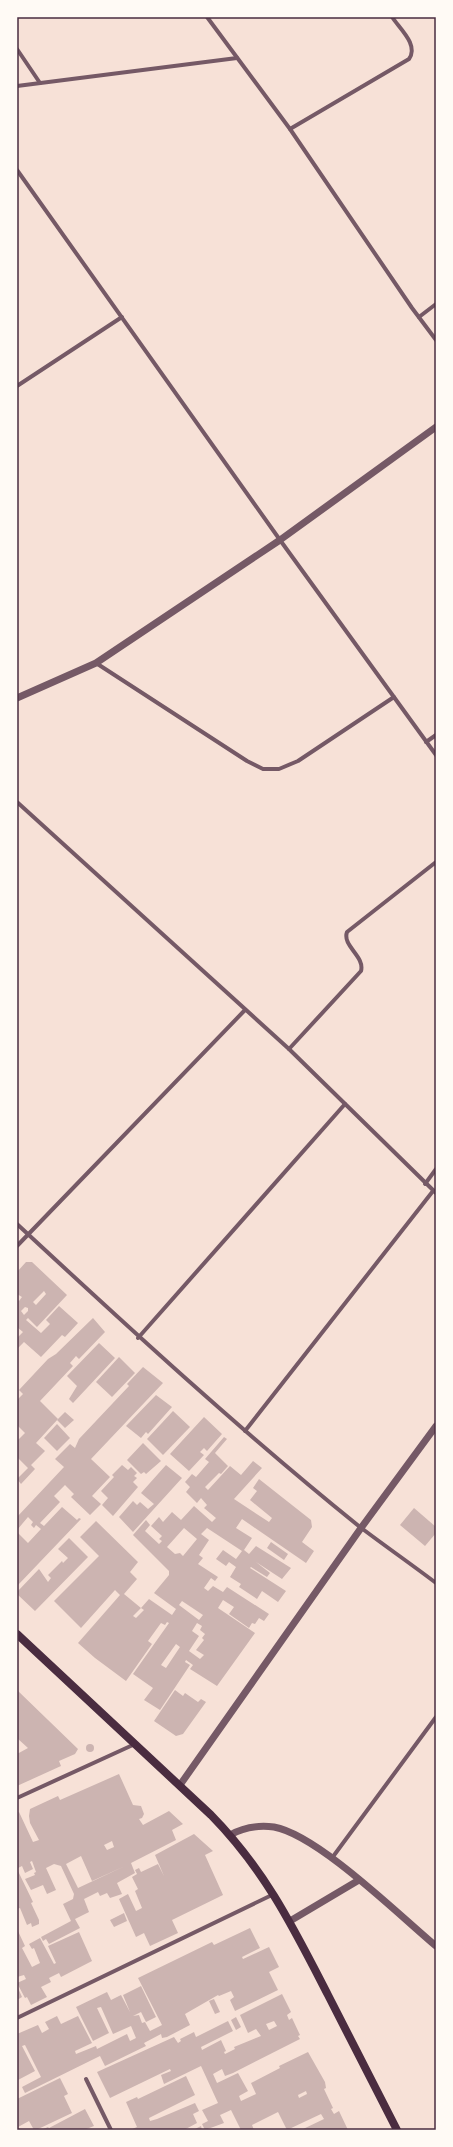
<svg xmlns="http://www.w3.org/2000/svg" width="453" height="2147" viewBox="0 0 453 2147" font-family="'Source Sans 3',sans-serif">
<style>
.building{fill:#ccb4b1;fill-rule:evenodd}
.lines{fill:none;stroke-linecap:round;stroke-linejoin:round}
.minor{stroke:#755966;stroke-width:4}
.tertiary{stroke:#755966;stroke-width:7}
.secondary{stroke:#4a2c40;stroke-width:8}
.neatline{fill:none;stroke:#4a2c40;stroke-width:1.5}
</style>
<rect width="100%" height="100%" fill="#f7e1d7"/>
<g class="building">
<path d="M26,1262H32L67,1295L37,1327L28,1318L26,1320L41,1333L50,1324L46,1320L59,1306L78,1323L65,1337L62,1335L41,1357L24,1342L18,1348L17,1347V1338L23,1332L17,1327V1299L19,1301L22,1297L17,1294V1272ZM44,1291L46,1294L36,1305L33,1302ZM25,1307L28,1308V1311L24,1315L21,1311Z"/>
<polygon points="93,1318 105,1332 79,1359 76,1356 70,1363 73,1366 40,1401 58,1419 36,1443 45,1451 31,1465 35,1469 21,1484 17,1479 28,1468 17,1457 17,1441 25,1433 17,1425 17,1400 23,1394 19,1390 48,1359 56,1354"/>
<polygon points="99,1343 115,1358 73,1403 69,1399 77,1386 67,1376"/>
<polygon points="119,1357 135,1373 112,1397 96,1382"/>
<polygon points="143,1367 163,1383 91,1459 110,1477 92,1496 101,1504 90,1515 71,1497 74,1494 65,1485 54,1496 60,1502 40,1523 44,1526 62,1507 77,1520 79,1518 81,1519 18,1585 17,1532 28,1543 41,1529 36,1525 34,1528 31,1525 33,1522 28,1517 17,1530 17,1517 64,1467 55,1459 70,1444 75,1448 79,1439 129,1386 127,1384"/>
<polygon points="156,1395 172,1407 148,1434 146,1432 141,1438 126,1426"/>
<polygon points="173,1411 190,1427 163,1455 147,1439"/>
<polygon points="65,1412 74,1420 65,1428 57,1420"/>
<polygon points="204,1417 222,1434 207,1451 204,1448 200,1452 204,1455 189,1471 170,1454"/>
<polygon points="57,1424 70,1438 57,1451 44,1438"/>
<path d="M224,1437L227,1439L215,1453L228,1466L221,1474L219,1473L205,1487L208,1490L230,1466L241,1475L253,1461L262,1468L234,1499L269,1522L272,1518L250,1500L257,1491L253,1488L259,1479L311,1520L312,1527L302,1542L314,1551L306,1563L242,1519L236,1528L252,1538L244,1550L249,1554L256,1546L291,1568L282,1579L256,1562L270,1573L267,1577L251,1567L250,1568L286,1591L278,1602L262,1591L257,1599L239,1587L241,1584L230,1577L236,1567L229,1562L226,1566L216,1559L223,1550L236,1559L242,1551L207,1528L201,1534L209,1540L199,1555L203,1558L198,1564L218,1577L215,1581L211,1578L204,1588L208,1591L213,1586L223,1592L227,1587L269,1614L264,1621L259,1618L255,1624L252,1623L249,1628L229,1614L234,1607L223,1600L218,1608L255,1633L217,1686L190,1669L193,1665L186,1660L185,1662L190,1665L160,1710L144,1700L153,1688L133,1674L169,1623L167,1622L165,1625L161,1623L148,1641L152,1644L126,1681L95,1658L78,1643L120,1595L115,1590L81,1628L54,1601L99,1556L80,1537L96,1521L138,1562L130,1572L137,1579L124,1594L141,1608L133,1616L136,1618L144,1610L141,1608L149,1599L172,1615L176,1609L154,1593L169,1575V1571L133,1535L146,1520L150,1525L145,1531L159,1544L162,1541L159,1539L162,1536L151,1526L159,1517L163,1522L172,1512L181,1520L194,1506L212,1522L216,1518L204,1508L207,1505L201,1498L197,1503L186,1492L190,1487L185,1482L192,1474L196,1477L209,1462L205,1459ZM184,1528L197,1539L183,1556L180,1553L175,1554L167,1547ZM182,1601L203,1615L199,1620L179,1605ZM197,1623L202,1626L200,1630L205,1634L202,1638L204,1640L196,1650L204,1655L200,1659L189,1651L199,1636L192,1631ZM176,1644L180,1647L166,1668L161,1665Z"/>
<polygon points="143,1443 161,1461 146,1474 144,1472 141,1474 127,1460"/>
<polygon points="122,1465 128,1470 131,1467 137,1473 134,1476 137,1478 133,1482 138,1487 113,1516 102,1505 108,1498 101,1491 114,1477 112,1475"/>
<polygon points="166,1465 182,1478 133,1532 119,1517 133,1501 137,1505 140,1502 148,1509 154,1504 141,1493"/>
<polygon points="414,1508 436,1527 436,1533 425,1546 400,1525"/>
<polygon points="69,1538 88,1557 35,1611 17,1594 17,1592 39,1569 48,1582 51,1578 48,1575 62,1561 63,1563 68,1558 58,1549"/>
<polygon points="271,1542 288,1554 284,1560 267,1548"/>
<polygon points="17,1690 78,1749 75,1754 59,1761 61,1766 17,1786 17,1754 28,1748 17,1738"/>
<polygon points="175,1690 183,1696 185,1693 198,1702 201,1699 206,1702 183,1734 176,1736 154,1721"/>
<circle cx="90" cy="1748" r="4"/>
<path d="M119,1774L133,1805L141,1806L144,1814L142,1818L139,1819L143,1825L169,1811L183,1824L172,1830L176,1840L131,1863L135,1873L117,1883L122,1894L110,1898L107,1893L100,1896L98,1892L84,1899L89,1912L75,1919L80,1928L49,1944L46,1939L43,1941L41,1937L71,1921L63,1904L73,1899L74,1894L61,1866L54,1864L46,1868L56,1890L47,1894L43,1885L31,1890L25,1879L35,1875L34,1873L36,1872L32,1861L30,1862L33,1869L25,1873L22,1866L18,1868L17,1866V1813L19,1812L33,1842L39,1840L30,1823L29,1816L30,1809L58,1796L60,1800ZM112,1841L114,1847L107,1850L104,1845ZM81,1856L92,1881L125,1866L78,1888L66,1864Z"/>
<polygon points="194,1834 213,1851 205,1855 223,1895 172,1920 178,1933 150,1946 144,1933 136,1937 119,1899 128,1894 136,1911 142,1908 135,1891 138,1889 132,1877 137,1874 135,1870 139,1868 141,1872 158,1864 164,1876 155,1855"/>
<polygon points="17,1869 33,1902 31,1903 39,1920 39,1924 32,1927 31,1923 27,1925 20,1908 17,1909"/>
<polygon points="124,1913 127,1921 114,1927 110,1920"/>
<polygon points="250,1928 260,1948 242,1957 243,1959 269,1947 279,1967 269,1972 278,1990 235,2011 230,2000 234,1997 231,1991 219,1996 218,1995 185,2014 190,2025 167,2037 162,2038 161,2034 144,2043 146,2046 105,2066 100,2056 25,2093 22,2087 41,2077 25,2045 22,2046 35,2071 18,2080 17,2034 38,2025 42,2033 49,2029 45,2022 57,2016 61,2024 78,2016 92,2043 75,2051 76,2054 96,2046 97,2049 127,2034 130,2041 136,2038 131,2026 113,2034 101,2007 97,2008 109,2033 93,2041 76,2007 107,1992 111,2000 121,1995 130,2012 123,1995 141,1986 156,2017 146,2022 141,2012 133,2016 139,2015 142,2023 145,2022 150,2031 162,2025 138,1978 212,1942 214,1945"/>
<polygon points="17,1929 25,1946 22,1948 32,1967 40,1963 34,1948 32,1949 29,1944 40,1938 54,1964 56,1963 48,1946 79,1932 92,1961 61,1977 59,1973 49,1978 51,1982 41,1987 47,1997 31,2005 27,1997 25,1998 17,1983 26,1979 24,1975 17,1977"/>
<polygon points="17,1986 22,1997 17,2000"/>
<path d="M282,1994L291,2012L287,2015L289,2020L292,2018L300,2035L298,2036L300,2039L233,2073L225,2076L222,2069L213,2074L217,2083L238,2073L248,2091L239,2096L241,2101L256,2094L251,2083L280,2068L279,2066L308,2052L325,2082L326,2088L324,2089L333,2108L331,2109L334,2114L339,2111L348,2130H301L324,2119L321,2114L287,2130L278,2112L252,2125L254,2130H241L231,2110L220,2115L224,2123L205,2130L202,2124L208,2121L202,2110L218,2103L201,2066L164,2084L161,2075L171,2071L170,2069L110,2098L97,2072L174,2037L178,2043L181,2041L180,2039L194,2032L196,2037L228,2021L233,2031L201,2047L202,2050L221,2040L226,2051L224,2052L225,2054L235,2049L234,2047L261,2036L256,2029L248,2033L240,2015ZM274,2021L277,2026L269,2030L266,2024ZM306,2091L307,2094L299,2098L298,2095Z"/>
<polygon points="214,1999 220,2012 215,2014 209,2001"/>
<polygon points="236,2017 241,2027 236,2030 231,2020"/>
<polygon points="186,2076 195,2095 149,2118 150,2121 157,2119 195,2103 199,2111 193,2114 197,2123 184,2130 130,2130 137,2127 126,2102 137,2097 138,2099"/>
<polygon points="60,2078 68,2094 64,2096 72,2113 36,2130 34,2130 29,2121 18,2127 20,2130 17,2130 17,2099"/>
<polygon points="85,2109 94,2126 84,2130 41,2130 48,2127 49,2128"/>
<polygon points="201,2126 202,2130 193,2130"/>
</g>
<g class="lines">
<g class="minor">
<polyline points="207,17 290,129 412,308 436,340"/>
<polyline points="17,49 40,83"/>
<polyline points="17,86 237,58"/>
<path d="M290,129L409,59C419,45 400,29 392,17"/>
<polyline points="17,170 280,540 436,755"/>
<polyline points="419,317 436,304"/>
<polyline points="17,386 122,317"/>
<polyline points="96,663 247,761 263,769 279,769 298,761 394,697"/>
<polyline points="426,742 436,735"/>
<polyline points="17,802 289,1049 436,1193"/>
<path d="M289,1049L361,971C365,956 342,946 347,932L436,862"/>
<polyline points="425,1184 436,1169"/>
<path d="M17,1224C129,1328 241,1431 360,1527C385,1546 411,1564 436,1583"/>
<polyline points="17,1246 245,1010"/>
<polyline points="138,1338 345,1104"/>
<polyline points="245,1431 433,1191"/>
<polyline points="17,1798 135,1744"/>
<polyline points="332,1858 436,1717"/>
<polyline points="17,2018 274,1894"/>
<polyline points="86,2079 111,2130"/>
</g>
<g class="tertiary">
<polyline points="17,698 96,663 280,540 436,427"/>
<polyline points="180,1785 361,1528 436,1426"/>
<path d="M230,1835C244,1827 258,1825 274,1827C318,1835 400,1916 436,1946"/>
<polyline points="290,1921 359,1880"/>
</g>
<path class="secondary" d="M17,1634L211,1815C265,1870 293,1927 328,1995C351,2040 374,2085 397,2130"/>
</g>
<rect width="453" height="2147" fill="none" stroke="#fffaf5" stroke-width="36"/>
<rect x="18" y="18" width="417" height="2111" class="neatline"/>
</svg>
